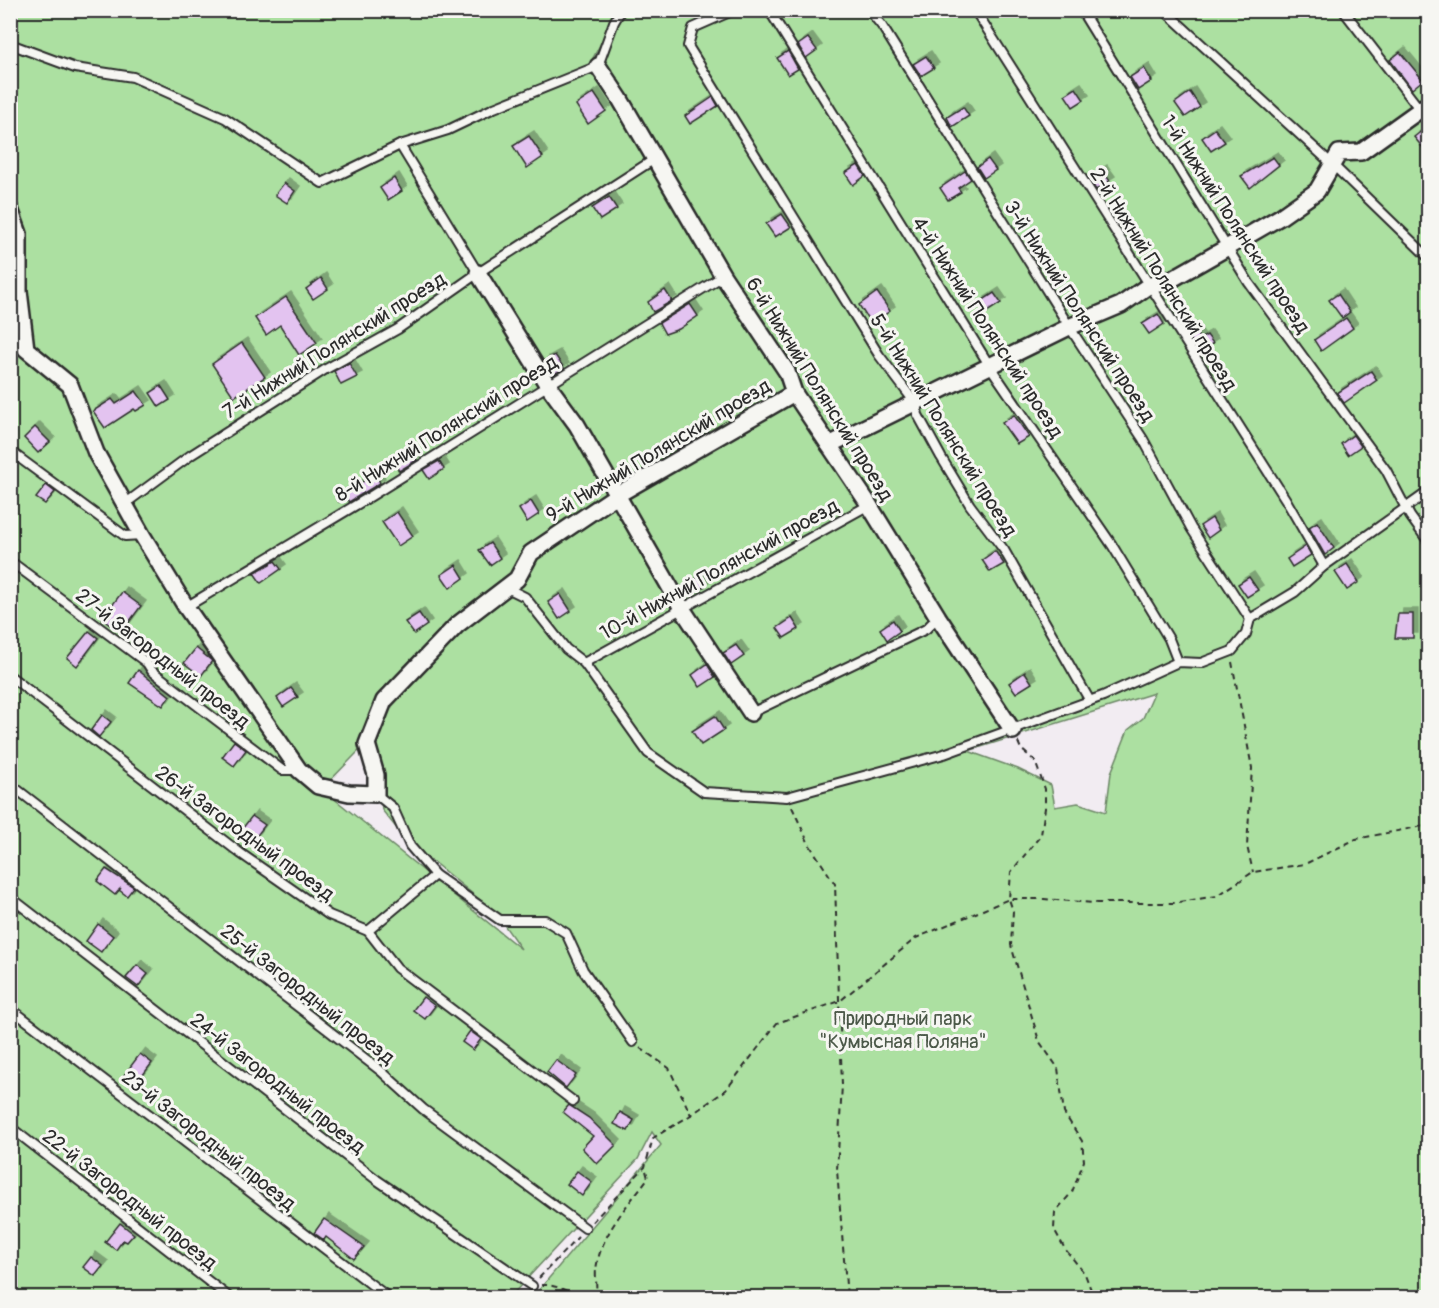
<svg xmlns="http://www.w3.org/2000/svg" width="1439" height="1308" viewBox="0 0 1439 1308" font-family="Pangolin,sans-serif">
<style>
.green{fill:#ace0a1;stroke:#6c8666;stroke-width:1.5;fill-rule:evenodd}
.building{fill:#e3c3f0;stroke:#2b2b2b;stroke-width:1.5;filter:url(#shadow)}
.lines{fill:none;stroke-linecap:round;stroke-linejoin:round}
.lane-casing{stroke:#2b2b2b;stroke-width:12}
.street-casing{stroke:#2b2b2b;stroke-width:20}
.path{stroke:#2b2b2b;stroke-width:2;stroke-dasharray:6 4.5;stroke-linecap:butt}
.lane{stroke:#f6f6f2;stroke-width:8}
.street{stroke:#f6f6f2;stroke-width:15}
.labels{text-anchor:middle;stroke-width:6;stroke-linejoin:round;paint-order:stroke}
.street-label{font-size:20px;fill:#2b2b2b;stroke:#f6f6f2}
.park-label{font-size:20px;fill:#4b5848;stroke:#f6f6f2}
</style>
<defs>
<filter id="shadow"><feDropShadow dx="5" dy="-5" stdDeviation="0" flood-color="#0004"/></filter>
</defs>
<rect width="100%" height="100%" fill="#f2ecf2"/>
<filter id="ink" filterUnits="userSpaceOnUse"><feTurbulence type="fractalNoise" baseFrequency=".0167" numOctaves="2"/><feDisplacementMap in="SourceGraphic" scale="12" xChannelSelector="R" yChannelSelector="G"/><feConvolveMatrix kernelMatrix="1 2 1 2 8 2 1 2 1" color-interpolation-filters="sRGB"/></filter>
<g filter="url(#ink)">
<path class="green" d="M10,11H618L593,58L598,54L619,11H1428V1297H533L661,1145L652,1132L638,1159L510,1297H11ZM1154,693L1143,718L1128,730L1111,773L1106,812L1078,803L1055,807L1051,785L1018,769L968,751ZM383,726L376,740L382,810L406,840L495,912L521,949L322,789Z"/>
<g class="building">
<polygon points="808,38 817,50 806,58 798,45"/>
<polygon points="788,51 798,69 788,75 777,58"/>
<polygon points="1400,52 1423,80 1412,89 1390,60"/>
<polygon points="926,56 934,68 921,76 913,64"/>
<polygon points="1144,68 1152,81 1138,90 1130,77"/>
<polygon points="1076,88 1084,100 1073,107 1065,95"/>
<polygon points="1190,92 1200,107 1185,117 1175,103"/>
<polygon points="594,93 606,111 588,124 576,105"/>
<polygon points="713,97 718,106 690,124 685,116"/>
<polygon points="963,107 969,116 952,127 947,117"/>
<polygon points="1428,126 1428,154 1414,137"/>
<polygon points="1215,129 1225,142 1211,151 1202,138"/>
<polygon points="529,136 543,157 527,168 513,146"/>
<polygon points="1273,157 1279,165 1250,188 1241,176"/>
<polygon points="988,159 996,170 984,178 977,167"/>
<polygon points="858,165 865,176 853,185 845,173"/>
<polygon points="1102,170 1110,181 1096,190 1089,179"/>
<polygon points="965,171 971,179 958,188 961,192 948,200 940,188"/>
<polygon points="394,178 402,191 388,200 380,188"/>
<polygon points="284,183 295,191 287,203 275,195"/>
<polygon points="609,197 617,209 600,220 592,208"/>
<polygon points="782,214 791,227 775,237 766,224"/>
<polygon points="321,278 328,289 313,299 306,289"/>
<polygon points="665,290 672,301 653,312 648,302"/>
<polygon points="877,292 890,311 871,324 859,305"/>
<polygon points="994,293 1001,303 987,312 980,302"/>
<polygon points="1338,294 1350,312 1342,318 1329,300"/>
<polygon points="286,297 317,343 299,355 280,325 266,335 255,318"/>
<polygon points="690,304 698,316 679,329 665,334 659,323"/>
<polygon points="1158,314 1164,324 1149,334 1142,324"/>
<polygon points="1346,318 1353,328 1321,351 1314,340"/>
<polygon points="1192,328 1200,339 1207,335 1213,343 1201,351 1197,349 1186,332"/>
<polygon points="242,343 265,377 234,397 212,364"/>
<polygon points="555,355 564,368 553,375 544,361"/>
<polygon points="349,363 357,377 341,385 334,371"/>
<polygon points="1371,371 1377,380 1344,403 1337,393"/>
<polygon points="161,386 170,400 159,407 150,393"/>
<polygon points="136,391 146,405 136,411 134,409 105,428 93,411 112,399 116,404"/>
<polygon points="1014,415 1029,437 1017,444 1002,423"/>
<polygon points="35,427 50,442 38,453 24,438"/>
<polygon points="698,427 703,434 676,450 672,443"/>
<polygon points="1353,435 1361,446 1348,455 1341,444"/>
<polygon points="410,450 417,460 399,471 393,461"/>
<polygon points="439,461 444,469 429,479 423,470"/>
<polygon points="376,474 380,483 349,502 346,498 339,502 336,497"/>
<polygon points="46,485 55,492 45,504 36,498"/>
<polygon points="531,501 539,514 527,522 519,509"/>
<polygon points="397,512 413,536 398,546 382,522"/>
<polygon points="1212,518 1219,530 1208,538 1200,526"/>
<polygon points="1317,522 1334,548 1325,555 1309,527"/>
<polygon points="490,543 500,558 490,565 479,550"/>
<polygon points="1306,546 1311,555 1292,567 1287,559"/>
<polygon points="995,551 1004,564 990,572 982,560"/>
<polygon points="275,561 281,569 261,583 254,573"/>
<polygon points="1347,564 1359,582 1347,590 1335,572"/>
<polygon points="456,565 464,578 450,588 441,575"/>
<polygon points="699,577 705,586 689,596 683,587"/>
<polygon points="1249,577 1258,590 1247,597 1238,584"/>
<polygon points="122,592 141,606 121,633 102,619"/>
<polygon points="560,594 571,611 559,619 548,602"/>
<polygon points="419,613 427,625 414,634 405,622"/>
<polygon points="1398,614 1413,614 1413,638 1395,638"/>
<polygon points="792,618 799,629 784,638 777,628"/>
<polygon points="893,620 900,631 887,640 880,629"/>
<polygon points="89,631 98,638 77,666 67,658"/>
<polygon points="736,645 744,656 731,665 723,653"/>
<polygon points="196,648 212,661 201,676 184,663"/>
<polygon points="707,664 715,677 700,687 692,675"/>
<polygon points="138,670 170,696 163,706 129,683"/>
<polygon points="1025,672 1032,683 1016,693 1009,683"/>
<polygon points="291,688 298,697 283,707 277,698"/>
<polygon points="102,715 111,722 99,737 91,730"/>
<polygon points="715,716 724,730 701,745 692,731"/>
<polygon points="234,741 246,750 234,766 222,757"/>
<polygon points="252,816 265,825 255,838 242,829"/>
<polygon points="106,869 134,887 127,896 119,890 121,888 115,895 97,881"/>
<polygon points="98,924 113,936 101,952 86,941"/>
<polygon points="137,965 148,974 138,987 126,978"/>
<polygon points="423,997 435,1006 425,1019 413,1010"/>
<polygon points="470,1031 481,1039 473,1050 462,1042"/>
<polygon points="140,1054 152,1063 136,1084 124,1075"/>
<polygon points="556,1060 576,1075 566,1088 547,1072"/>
<polygon points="569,1105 589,1118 616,1145 597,1164 582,1148 593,1136 563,1112"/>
<polygon points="620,1112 634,1120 628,1131 614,1124"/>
<polygon points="577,1171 592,1182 582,1196 567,1184"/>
<polygon points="324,1219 364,1247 354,1259 326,1237 324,1240 314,1233"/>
<polygon points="120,1223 134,1234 127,1242 123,1240 116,1250 105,1242"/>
<polygon points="91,1257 103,1266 95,1276 83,1267"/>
</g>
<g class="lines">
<g class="lane-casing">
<g id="lane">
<polyline points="734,10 693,28 688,46 879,355 916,404 918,415 941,457 970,505 1004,550 1090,701"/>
<polyline points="769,10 991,368 1112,545 1169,639 1178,662"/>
<polyline points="975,10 1286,500 1324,566"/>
<polyline points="1081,10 1249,283 1386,470 1410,516 1428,541"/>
<polyline points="1164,10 1332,164 1428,257"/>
<polyline points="1343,10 1428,120"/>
<polyline points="10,44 75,68 133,77 225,118 322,183 400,145 478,273"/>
<polyline points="400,145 448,130 494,108 598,66 614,22 621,10"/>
<polyline points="10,451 125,536 142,535"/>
<polyline points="126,503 191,455 326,369 398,329 478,273 653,160"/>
<polyline points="10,561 147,663 152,671 282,770 299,770"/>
<polyline points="505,587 525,597 566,649 584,663 648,753 704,792 787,797 944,754 1103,696 1178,662 1201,663 1232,651 1246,634 1250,619 1191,528 1143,439 1072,331 882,26 869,10"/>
<polyline points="186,607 371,496 723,276"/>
<polyline points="1250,619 1295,592 1324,566 1428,492"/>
<polyline points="584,663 869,505"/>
<polyline points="10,676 240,853 329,915 368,931 397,968 573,1101"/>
<polyline points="751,713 926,629 938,617"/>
<polyline points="10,784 381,1071 423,1109 585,1228"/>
<polyline points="376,794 393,808 410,846 435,875 500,920 545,920 566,933 583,970 633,1042"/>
<polyline points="10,897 377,1180 532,1286"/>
<polyline points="368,931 435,875"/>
<polyline points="10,1008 389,1298"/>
<polyline points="10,1127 230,1298"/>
<polyline points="10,1293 16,1298"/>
</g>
</g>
<g class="street-casing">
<g id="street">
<polyline points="598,66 620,99 723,276 787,372 794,393 866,500 938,617 1013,731"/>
<polyline points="10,209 19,234 19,291 26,349 70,385 96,453 142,535 186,607 299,770 318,786 349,793 376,794 376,775 367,744 384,701 457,625 517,579 531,553 617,495 794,393"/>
<polyline points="478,273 547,384 577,425 683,610 751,713"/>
<polyline points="829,445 1069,327 1121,305 1148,286 1172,279 1228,247 1280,217 1317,191 1339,153 1361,152 1428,104"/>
</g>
</g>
<g class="path">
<polyline points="1232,662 1252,768 1247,846 1253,872"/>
<polyline points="1018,742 1021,749 1035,761 1045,789 1045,808 1041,835 1011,872 1009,899 1013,911 1011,945 1039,1041 1058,1068 1064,1113 1082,1141 1084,1161 1072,1192 1055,1212 1054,1229 1065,1249 1085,1274 1094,1298"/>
<polyline points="792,807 809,844 835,884 842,1085 837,1170 847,1298"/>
<polyline points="640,1048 669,1068 691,1115 726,1090 777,1023 840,1001 916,938 1009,899 1044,899 1093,903 1173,903 1217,896 1253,872 1305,864 1356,839 1428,825"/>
<polyline points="592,1222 645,1167 653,1138 691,1115"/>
<polyline points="539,1278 578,1237"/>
<path d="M541,1285C559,1284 569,1294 586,1298"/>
<polyline points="538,1292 544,1298"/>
<path d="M595,1298C598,1287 595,1280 596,1270C600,1235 628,1205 648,1178L645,1167"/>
</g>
<use href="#lane" class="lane"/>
<use href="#street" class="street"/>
</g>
</g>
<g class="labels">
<g class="street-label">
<text transform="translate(1236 224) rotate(57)" y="7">1-й Нижний Полянский проезд</text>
<text transform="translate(1164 279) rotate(58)" y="7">2-й Нижний Полянский проезд</text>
<text transform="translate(1080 311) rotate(57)" y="7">3-й Нижний Полянский проезд</text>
<text transform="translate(988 327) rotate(57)" y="7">4-й Нижний Полянский проезд</text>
<text transform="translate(334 345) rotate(-32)" y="7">7-й Нижний Полянский проезд</text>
<text transform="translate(820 389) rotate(58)" y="7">6-й Нижний Полянский проезд</text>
<text transform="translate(944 425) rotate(58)" y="7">5-й Нижний Полянский проезд</text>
<text transform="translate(446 428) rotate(-32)" y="7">8-й Нижний Полянский проезд</text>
<text transform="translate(658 450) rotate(-31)" y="7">9-й Нижний Полянский проезд</text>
<text transform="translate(719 569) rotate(-29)" y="7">10-й Нижний Полянский проезд</text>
<text transform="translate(163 658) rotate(38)" y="7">27-й Загородный проезд</text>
<text transform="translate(245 833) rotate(36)" y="7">26-й Загородный проезд</text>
<text transform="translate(308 994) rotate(38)" y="7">25-й Загородный проезд</text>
<text transform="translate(278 1083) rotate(38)" y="7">24-й Загородный проезд</text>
<text transform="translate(209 1140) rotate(38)" y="7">23-й Загородный проезд</text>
<text transform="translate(130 1199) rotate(38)" y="7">22-й Загородный проезд</text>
</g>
<g class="park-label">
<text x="903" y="1025">Природный парк<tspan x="903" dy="23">"Кумысная Поляна"</tspan></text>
</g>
</g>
<rect width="1439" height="1308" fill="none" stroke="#f6f6f2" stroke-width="36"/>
<rect x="18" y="18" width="1403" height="1272" fill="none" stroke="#2b2b2b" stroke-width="2" filter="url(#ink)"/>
</svg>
